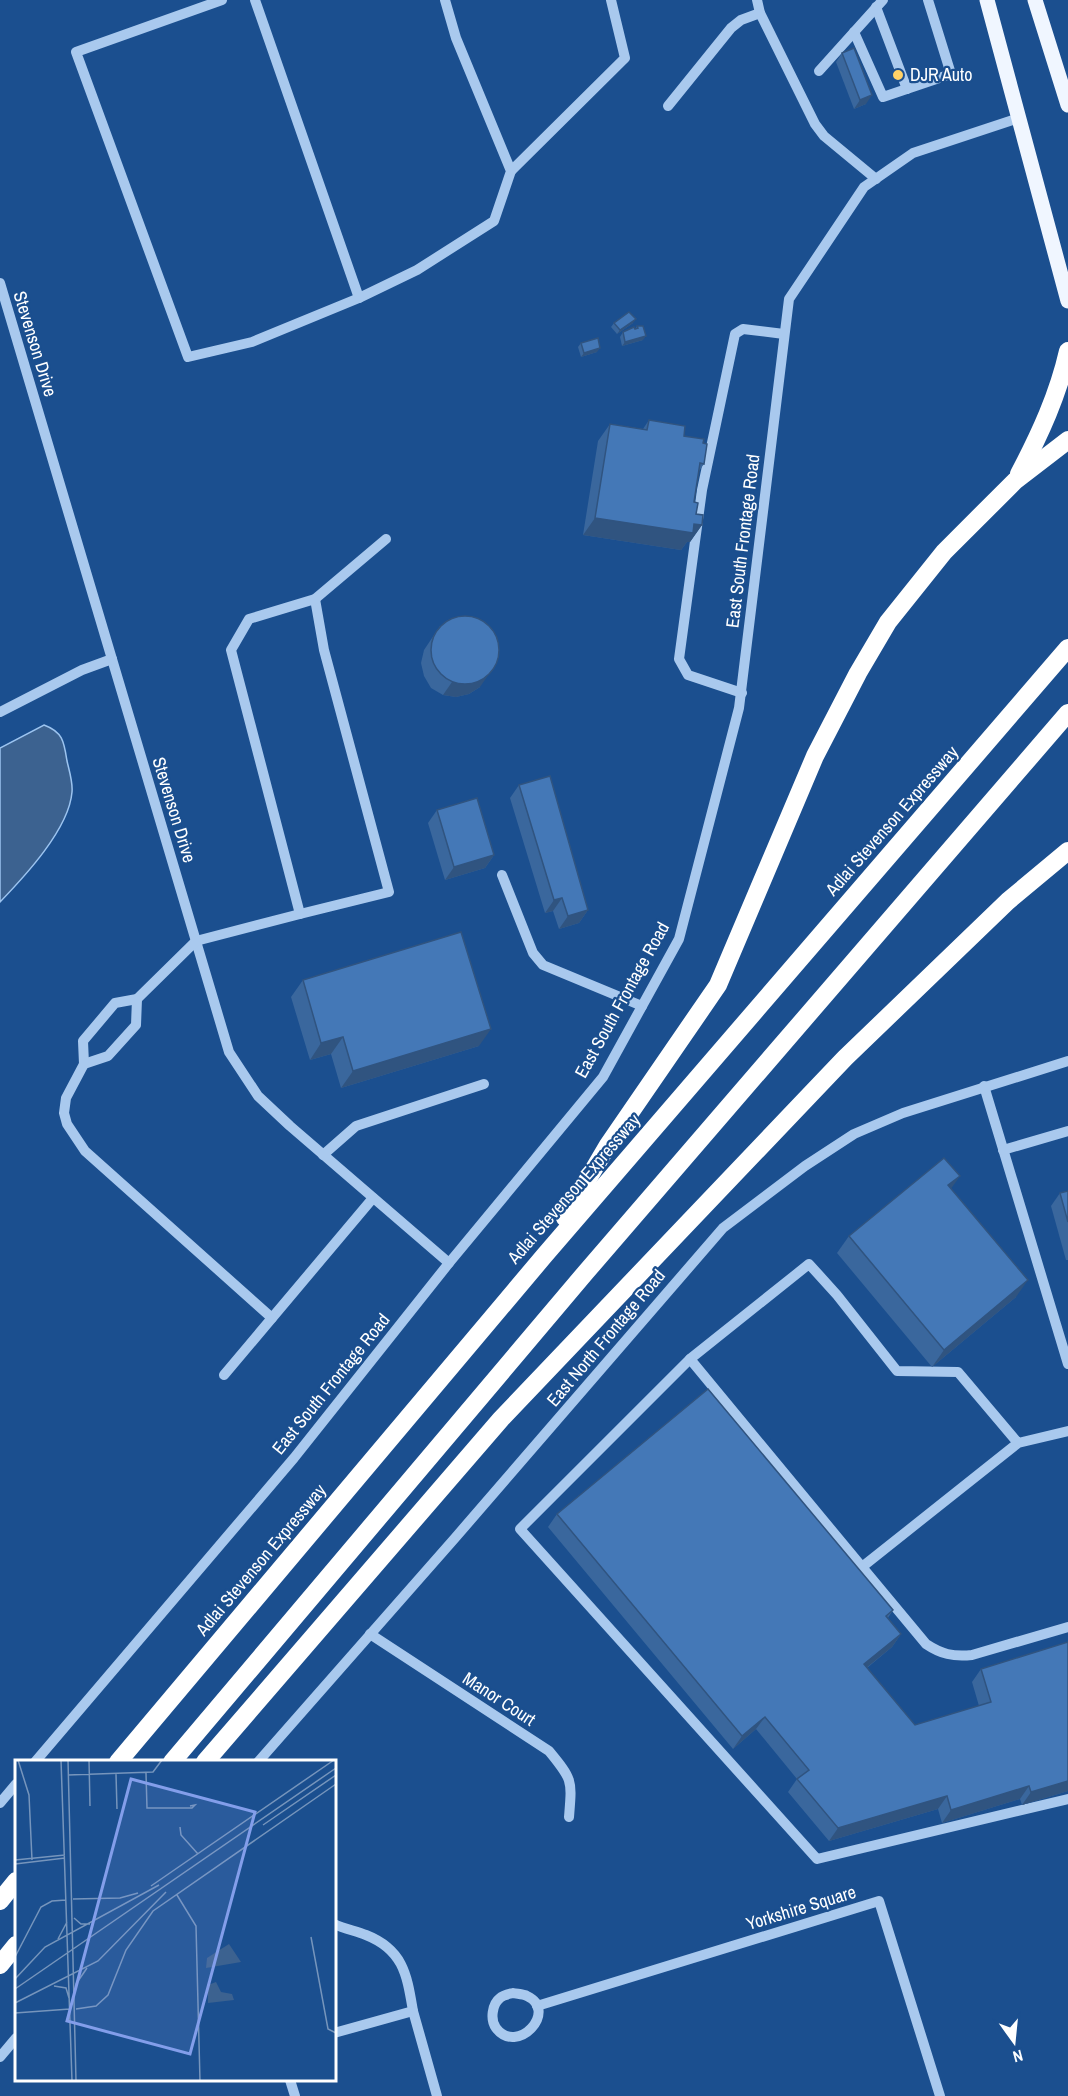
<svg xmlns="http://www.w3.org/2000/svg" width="1068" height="2096" viewBox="0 0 1068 2096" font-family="'Archivo Narrow',sans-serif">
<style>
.water{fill:#3c6290;stroke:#9cc4f0;stroke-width:1.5}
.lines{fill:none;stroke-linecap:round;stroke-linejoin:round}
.minor{stroke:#a9c9ee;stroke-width:10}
.major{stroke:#f0f6ff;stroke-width:15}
.highway{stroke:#fff;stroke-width:18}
.wall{fill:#3a679d}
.shaded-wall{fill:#305480}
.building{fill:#4478b7;stroke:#305480;stroke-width:1.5}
.poi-dot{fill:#ffd166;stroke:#1b4f8f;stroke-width:2}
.labels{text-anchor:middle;stroke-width:4.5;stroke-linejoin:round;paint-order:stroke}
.poi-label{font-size:18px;fill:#fff;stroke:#1b4f8f;text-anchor:start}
.street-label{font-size:18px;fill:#fff;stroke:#1b4f8f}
.inset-road{fill:none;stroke:#7695bc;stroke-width:1.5}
.view{fill:#839eea;fill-opacity:0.15;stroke:#839eea;stroke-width:3}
.inset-edge{fill:none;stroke:#fff;stroke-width:3}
</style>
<rect width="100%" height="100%" fill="#1b4f8f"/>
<path class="water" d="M44,725C63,732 64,742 67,761C69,770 73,782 72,792C69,829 25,876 0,902V748Z"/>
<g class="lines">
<g class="minor">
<polyline points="222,0 76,52 188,357 252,342 359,298 417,270 494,221 511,171 456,38 445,0"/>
<polyline points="255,0 359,298"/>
<polyline points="757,0 760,13 815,124 824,136 876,179"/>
<polyline points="876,7 907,89"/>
<polyline points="854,32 883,97 951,74 928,0"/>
<polyline points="819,71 883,0"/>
<polyline points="668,106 731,28 741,20 760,13"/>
<polyline points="511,171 625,58 611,0"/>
<polyline points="0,283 229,1052 258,1096 290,1126 449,1263"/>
<polyline points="742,693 688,675 679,659 702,490 735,334 743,329 784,334"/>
<polyline points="0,712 82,670 112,659"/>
<polyline points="502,875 533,953 543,965 642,1006"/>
<polyline points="300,914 389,892 324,650 315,599"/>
<polyline points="84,1064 108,1056 136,1025 137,999"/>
<polyline points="984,1086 1068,1364"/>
<polyline points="1003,1150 1068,1131"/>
<polyline points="323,1155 356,1126 484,1084"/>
<polyline points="272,1318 85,1151 67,1124 64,1113 66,1098 84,1064 83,1041 115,1003 137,999 196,941 300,914 231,650 249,619 315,599 386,539"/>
<polyline points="690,1359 520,1529 817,1859 1068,1799"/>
<polyline points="224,1375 373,1198"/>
<polyline points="1018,1443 958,1372 897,1371 837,1295 809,1264 690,1359 862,1567 1018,1443 1068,1431"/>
<path d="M862,1567L926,1644C941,1654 953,1657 972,1655L1068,1627"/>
<path d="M370,1634L549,1751C573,1780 572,1780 569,1817"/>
<polyline points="35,1762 294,1458 449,1263 603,1077 679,939 739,708 789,299 864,187 913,153 1019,118"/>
<polyline points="258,1762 455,1538 723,1228 805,1166 854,1134 903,1113 1068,1061"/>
<polyline points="0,1803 16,1784"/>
<path d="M334,1924C345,1929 356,1931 366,1935C404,1950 407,1976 413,2011L334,2033"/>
<path d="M513,1993C517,1994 523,1994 527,1996C559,2011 517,2056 496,2028C490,2020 492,2004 500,1998C503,1995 509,1994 513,1993Z"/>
<polyline points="537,2006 879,1901 940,2096"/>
<polyline points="413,2011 437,2096"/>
<polyline points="0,2057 16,2038"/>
<polyline points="290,2080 295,2096"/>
</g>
<g class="major">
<polyline points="987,0 1068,301"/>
<polyline points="1035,0 1068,105"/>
</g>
<g class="highway">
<path d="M1019,474C1040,434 1058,395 1068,351"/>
<polyline points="565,1218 608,1145 718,985 815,756 858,673 888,622 944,552 1015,481 1068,440"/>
<polyline points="118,1762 544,1256 1068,648"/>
<polyline points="172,1762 586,1272 1068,713"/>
<polyline points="205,1762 501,1419 845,1058 1008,901 1068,851"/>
<polyline points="0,1901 16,1881"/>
<polyline points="0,1965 16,1945"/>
</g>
</g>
<g class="wall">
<polygon points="842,53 866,104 854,109 836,62"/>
<polygon points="614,323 633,323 617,334 611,327"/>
<polygon points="637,326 643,340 622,346 620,337 623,332 635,329"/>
<polygon points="581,343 597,352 581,357 578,347"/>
<polygon points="649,420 684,436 704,464 699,471 694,502 696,514 702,525 690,542 687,542 681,550 583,535 598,441 610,424 643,429"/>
<polygon points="440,626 480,687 469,694 456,697 443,695 431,688 424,676 421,663 424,650"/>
<polygon points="519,785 588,910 579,923 559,929 553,911 545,913 510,798"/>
<polygon points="437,810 494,855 485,868 445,880 428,823"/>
<polygon points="303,980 479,1046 341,1088 331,1054 310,1060 291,997"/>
<polygon points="951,1189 1016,1297 932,1367 837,1253 849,1236"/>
<polygon points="1068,1191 1068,1260 1066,1260 1051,1206 1060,1193"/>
<polygon points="557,1514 893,1610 888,1618 901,1634 892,1647 867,1668 915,1725 979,1706 972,1682 981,1669 1068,1642 1068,1791 1022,1805 1020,1799 942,1823 938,1809 829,1841 788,1792 797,1779 756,1729 733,1749 548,1527"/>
</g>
<g class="shaded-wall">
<polygon points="872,95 866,104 854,109 860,100"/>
<polygon points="636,319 633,323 617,334 620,330"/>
<polygon points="646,336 643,340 622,346 625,342"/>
<polygon points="600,348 597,352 581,357 584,353"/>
<polygon points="595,518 694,524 702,525 690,542 687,542 681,550 583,535"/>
<polygon points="489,674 480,687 469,694 456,697 443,695 452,682"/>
<polygon points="494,855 485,868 445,880 454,867"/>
<polygon points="562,898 553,911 545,913 554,900"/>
<polygon points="588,910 579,923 559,929 568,916"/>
<polygon points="491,1029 479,1046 341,1088 353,1071"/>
<polygon points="343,1037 331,1054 310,1060 321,1043"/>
<polygon points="960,1176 948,1193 948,1185"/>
<polygon points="1028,1280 1016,1297 932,1367 944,1350"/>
<polygon points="901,1634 892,1647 855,1677 864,1664"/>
<polygon points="765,1717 756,1729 733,1749 742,1736"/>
<polygon points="1068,1781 1068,1791 1022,1805 1031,1792"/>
<polygon points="1029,1786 1020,1799 942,1823 951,1810"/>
<polygon points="947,1796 938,1809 829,1841 838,1828"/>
</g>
<g class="building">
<polygon points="854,48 872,95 860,100 842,53"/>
<polygon points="629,312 636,319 620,330 614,323"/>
<polygon points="637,326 643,326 646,336 625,342 623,332 634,327 635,329 638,328"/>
<polygon points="598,338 600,348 584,353 581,343"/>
<polygon points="649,420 685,426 684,436 704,439 703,443 707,444 704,464 700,463 694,502 698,503 696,514 703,515 702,525 694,524 693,533 595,518 610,424 647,430"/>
<circle cx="465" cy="650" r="34"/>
<polygon points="550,776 588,910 568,916 562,898 554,900 519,785"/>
<polygon points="477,798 494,855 454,867 437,810"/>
<polygon points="461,932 491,1029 353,1071 343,1037 321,1043 303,980"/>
<polygon points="944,1158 960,1176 948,1185 1028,1280 944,1350 849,1236"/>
<polygon points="1068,1191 1068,1222 1060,1193"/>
<polygon points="708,1389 893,1610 886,1616 901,1634 864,1664 915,1725 991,1702 981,1669 1068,1642 1068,1781 1031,1792 1029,1786 951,1810 947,1796 838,1828 797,1779 809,1770 765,1717 742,1736 557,1514"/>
</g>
<circle class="poi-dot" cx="898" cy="75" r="6"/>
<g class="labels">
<g class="poi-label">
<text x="910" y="81">DJR Auto</text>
</g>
<g class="street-label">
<text transform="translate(35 344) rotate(73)" y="6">Stevenson Drive</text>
<text transform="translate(743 541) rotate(-83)" y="6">East South Frontage Road</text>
<text transform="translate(174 810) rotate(73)" y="6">Stevenson Drive</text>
<text transform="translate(892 821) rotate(-49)" y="6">Adlai Stevenson Expressway</text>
<text transform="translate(622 1000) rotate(-61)" y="6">East South Frontage Road</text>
<text transform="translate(574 1189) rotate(-49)" y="6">Adlai Stevenson Expressway</text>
<text transform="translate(606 1338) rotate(-50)" y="6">East North Frontage Road</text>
<text transform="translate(331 1384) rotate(-51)" y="6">East South Frontage Road</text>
<text transform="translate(261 1560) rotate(-50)" y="6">Adlai Stevenson Expressway</text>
<text transform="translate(499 1699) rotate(33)" y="6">Manor Court</text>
<text transform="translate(801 1908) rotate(-17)" y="6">Yorkshire Square</text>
</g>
</g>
<g transform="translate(15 1760)">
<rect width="321" height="321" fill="#1b4f8f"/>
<path d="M214,184L226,202L191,208L192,198ZM201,222L206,232L217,234L219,240L193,243V225Z" fill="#3c6290"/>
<path class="inset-road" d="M3,0L14,35L17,100M46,0L57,321M53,0L61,321M74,0L75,46M131,13L132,48H177L180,45L175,46M101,14L102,49M53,15L138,12L147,0M248,65L321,15M165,67L166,75L183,94M0,100L50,95M0,104L50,98M136,126L319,0M162,135L181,166L185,321M58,139L105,138L123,133M59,158L66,164H75M296,177L313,269L321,273M43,179L52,162M0,197L26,147L37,141L51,140M0,219L30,187L144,125M61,224L72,208M39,226L51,228L54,238M0,229L321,8M0,243L83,201L151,132M61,249L81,246L93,235L111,190L138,151L321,24M0,253L55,249"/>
<path class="view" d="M116,19L240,52L175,294L52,261Z"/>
<rect width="321" height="321" class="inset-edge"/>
</g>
<g transform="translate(1014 2042) rotate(165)" stroke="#1b4f8f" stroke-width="4.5" paint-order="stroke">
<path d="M0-4.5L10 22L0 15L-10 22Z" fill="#ffffff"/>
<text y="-9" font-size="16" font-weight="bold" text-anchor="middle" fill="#ffffff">N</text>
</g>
</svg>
